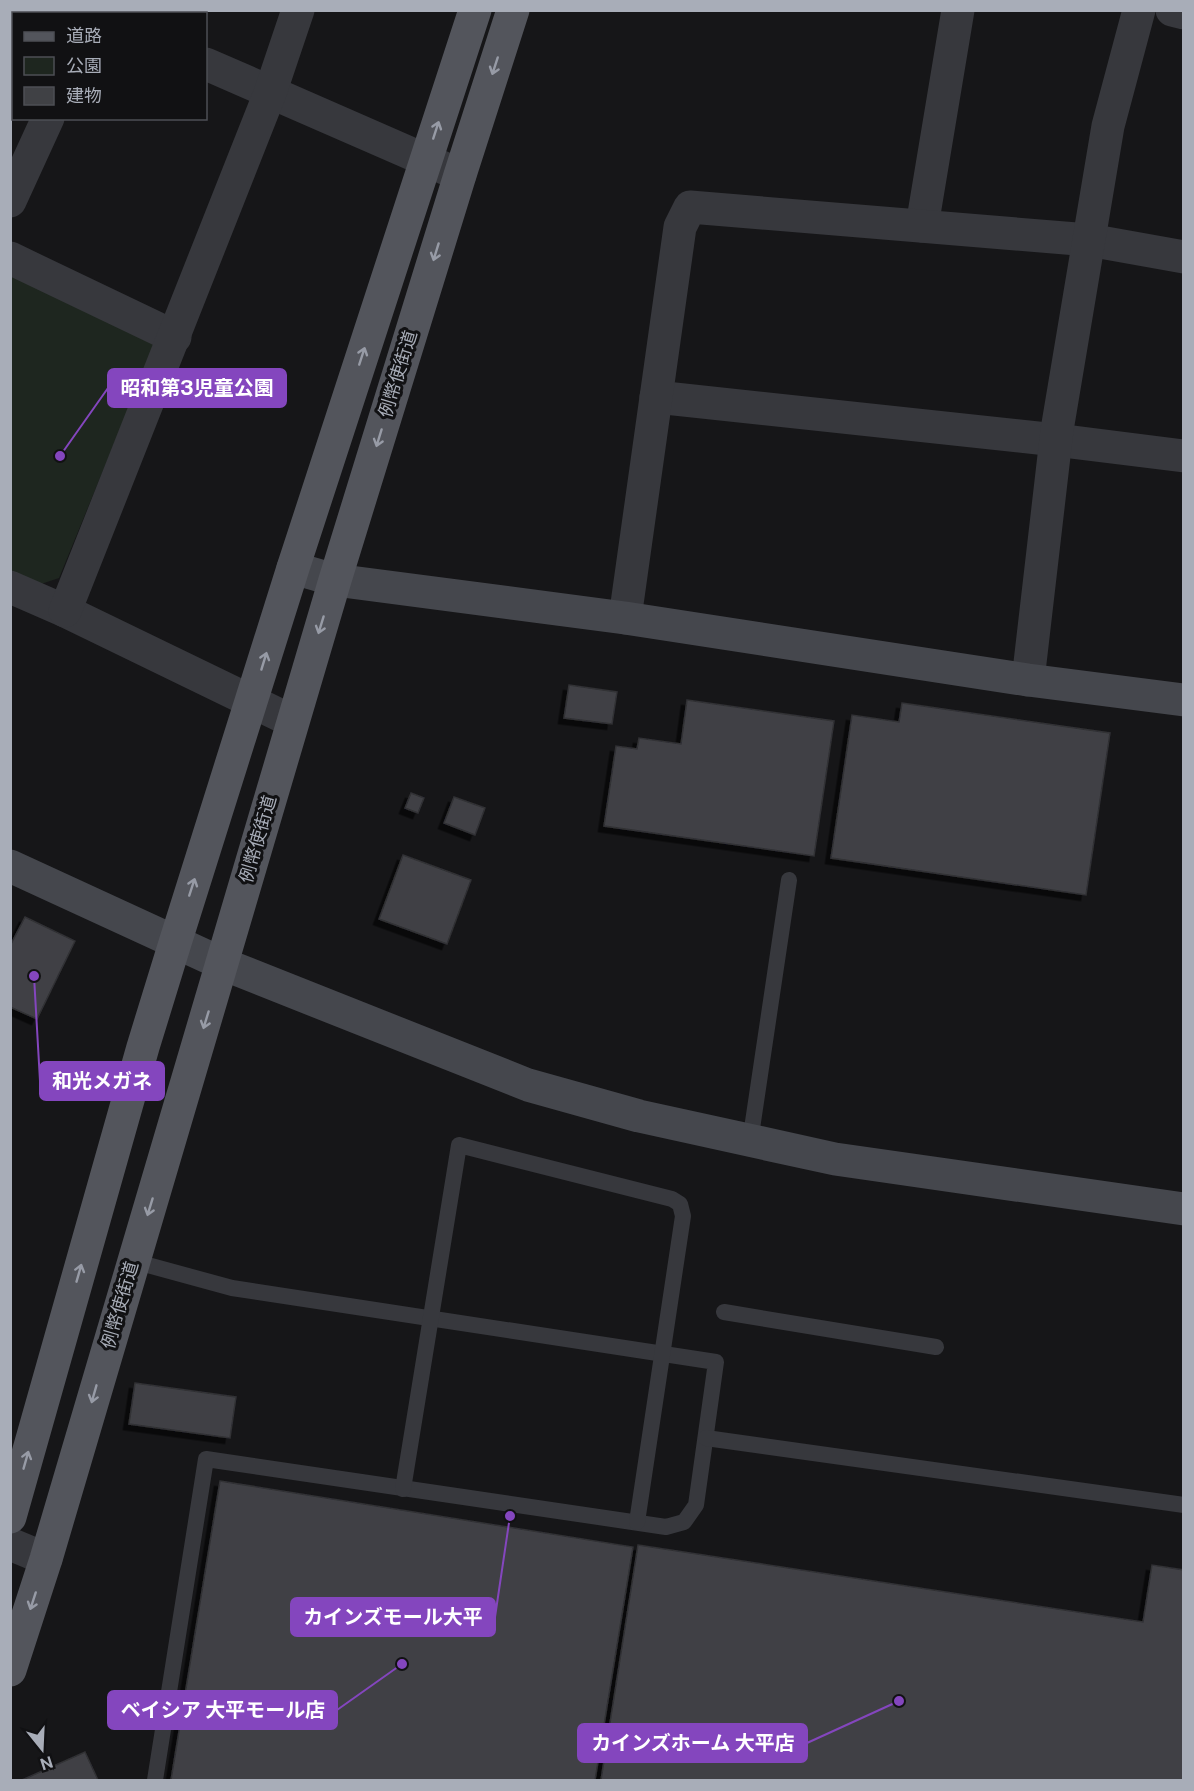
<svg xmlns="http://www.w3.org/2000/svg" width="1194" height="1791" viewBox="0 0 1194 1791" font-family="'Public Sans','Noto Sans JP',sans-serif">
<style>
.green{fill:#1e261f}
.building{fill:#404145;stroke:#303034;stroke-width:1.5;filter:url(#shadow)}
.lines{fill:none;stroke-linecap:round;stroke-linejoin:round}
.lane{stroke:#37383d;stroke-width:16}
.street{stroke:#37383d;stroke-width:33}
.secondary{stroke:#45474d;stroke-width:33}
.primary{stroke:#53555c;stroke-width:33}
.oneway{stroke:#979ba6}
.labels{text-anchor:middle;stroke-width:6;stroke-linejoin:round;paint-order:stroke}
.street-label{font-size:18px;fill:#a8adb8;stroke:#111113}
.leader{fill:none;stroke:#8446be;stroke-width:2}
.callout-dot{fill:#8446be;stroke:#111113;stroke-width:2}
.callout{fill:#8446be;stroke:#8446be;stroke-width:2}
.callout-label{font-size:20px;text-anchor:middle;font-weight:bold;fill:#fff}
</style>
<defs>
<filter id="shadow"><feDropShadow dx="-5.5" dy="5.5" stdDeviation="0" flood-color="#0009"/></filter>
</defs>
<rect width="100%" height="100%" fill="#161618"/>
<polygon class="green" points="10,273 157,339 59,578 38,585 11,574"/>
<g class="building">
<polygon points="569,685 617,692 612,724 564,718"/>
<polygon points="687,700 834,721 814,856 604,826 616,746 637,749 639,738 681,744"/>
<polygon points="902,703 1110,733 1086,895 831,858 852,715 899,722"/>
<polygon points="411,793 424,798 418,813 405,808"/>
<polygon points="454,797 485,808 475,835 444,823"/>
<polygon points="403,855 471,880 447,944 379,919"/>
<polygon points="25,917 75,941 37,1019 10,1007 10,946"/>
<polygon points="135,1383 236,1397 230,1438 129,1424"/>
<polygon points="220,1481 633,1547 595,1780 171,1780"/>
<polygon points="638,1545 1143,1622 1152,1565 1184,1570 1184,1780 601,1780"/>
<polygon points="85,1752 98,1780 22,1780"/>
</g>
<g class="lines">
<g class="lane">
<polyline points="750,1142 789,880"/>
<polyline points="133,1261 232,1288 716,1362 696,1505 684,1522 666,1527 206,1459 155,1780"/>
<polyline points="724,1312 936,1347"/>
<polyline points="706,1438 1184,1505"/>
<polyline points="403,1489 459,1145 672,1199 680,1204 683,1216 637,1522"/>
</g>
<g class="street">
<polyline points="89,10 95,14"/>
<polyline points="1172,10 1184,13"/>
<polyline points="206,64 460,175"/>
<polyline points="10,201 48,118"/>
<polyline points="922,226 958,10"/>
<polyline points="10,258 175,337"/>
<polyline points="656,397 1056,440 1184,456"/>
<polyline points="10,587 65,611 292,721"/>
<polyline points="65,611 270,93 298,10"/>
<polyline points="625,618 680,227 690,207 1089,240 1184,257"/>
<polyline points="1028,680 1057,430 1108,126 1139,10"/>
<polyline points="10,1544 46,1559"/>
</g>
<g class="secondary">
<polyline points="293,568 335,580 625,618 1028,680 1184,700"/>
<polyline points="10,866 223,964 528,1085 639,1116 835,1159 1184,1209"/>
</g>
<g class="primary">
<polyline points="10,1517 143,1047 175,943 293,568 475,10"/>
<polyline points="10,1670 46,1559 335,580 460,175 513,10"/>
</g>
</g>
<defs><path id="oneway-shaft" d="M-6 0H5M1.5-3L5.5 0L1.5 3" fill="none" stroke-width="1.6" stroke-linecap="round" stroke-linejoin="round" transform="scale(1.5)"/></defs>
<g class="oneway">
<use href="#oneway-shaft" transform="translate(495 66) rotate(108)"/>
<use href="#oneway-shaft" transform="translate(436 130) rotate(-72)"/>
<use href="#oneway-shaft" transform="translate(436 252) rotate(107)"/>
<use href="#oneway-shaft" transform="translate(362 356) rotate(-72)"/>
<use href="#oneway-shaft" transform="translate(379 438) rotate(107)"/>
<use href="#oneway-shaft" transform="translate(321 625) rotate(107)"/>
<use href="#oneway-shaft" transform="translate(264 661) rotate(-73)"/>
<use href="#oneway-shaft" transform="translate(192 887) rotate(-72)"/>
<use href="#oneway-shaft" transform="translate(206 1020) rotate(107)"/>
<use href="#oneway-shaft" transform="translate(150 1207) rotate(107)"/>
<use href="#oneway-shaft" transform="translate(79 1273) rotate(-74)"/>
<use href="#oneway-shaft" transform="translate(94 1394) rotate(106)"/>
<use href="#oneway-shaft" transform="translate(26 1460) rotate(-74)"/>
<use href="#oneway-shaft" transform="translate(33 1601) rotate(108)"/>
</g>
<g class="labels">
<g class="street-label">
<text transform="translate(398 374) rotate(-73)" y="6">例幣使街道</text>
<text transform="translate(258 839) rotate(-74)" y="6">例幣使街道</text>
<text transform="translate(120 1305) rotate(-74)" y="6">例幣使街道</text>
</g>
</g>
<path class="leader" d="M60 456L108 388M34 976L40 1081M510 1516L495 1617M402 1664L337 1710M899 1701L807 1743"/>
<g class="callout-dot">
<circle cx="60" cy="456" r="6"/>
<circle cx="34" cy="976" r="6"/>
<circle cx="510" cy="1516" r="6"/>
<circle cx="402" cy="1664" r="6"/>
<circle cx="899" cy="1701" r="6"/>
</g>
<g class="callout">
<rect x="108" y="369" width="178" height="38" rx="6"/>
<rect x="40" y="1062" width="124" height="38" rx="6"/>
<rect x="291" y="1598" width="204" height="38" rx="6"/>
<rect x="108" y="1691" width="229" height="38" rx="6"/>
<rect x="578" y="1724" width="229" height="38" rx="6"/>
</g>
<g class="callout-label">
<text x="197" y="395">昭和第3児童公園</text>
<text x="102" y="1088">和光メガネ</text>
<text x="393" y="1624">カインズモール大平</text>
<text x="223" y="1717">ベイシア 大平モール店</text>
<text x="693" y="1750">カインズホーム 大平店</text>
</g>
<rect width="1194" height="1791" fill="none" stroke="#a8adb8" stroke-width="24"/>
<rect x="12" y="12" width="195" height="108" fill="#111113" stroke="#4d4f55" stroke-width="1.5"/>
<rect x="24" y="32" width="30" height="9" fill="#53555c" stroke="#4d4f55" stroke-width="1.5"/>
<text x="66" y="42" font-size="18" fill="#a8adb8">道路</text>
<rect x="24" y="57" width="30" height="18" fill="#1e261f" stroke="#4d4f55" stroke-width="1.5"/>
<text x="66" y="72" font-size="18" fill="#a8adb8">公園</text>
<rect x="24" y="87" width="30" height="18" fill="#404145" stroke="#4d4f55" stroke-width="1.5"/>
<text x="66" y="102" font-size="18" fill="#a8adb8">建物</text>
<g transform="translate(42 1749) rotate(162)" stroke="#111113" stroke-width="4.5" paint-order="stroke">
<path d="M0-4.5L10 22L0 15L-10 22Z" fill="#a8adb8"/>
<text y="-9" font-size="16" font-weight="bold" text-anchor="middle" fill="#a8adb8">N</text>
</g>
</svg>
